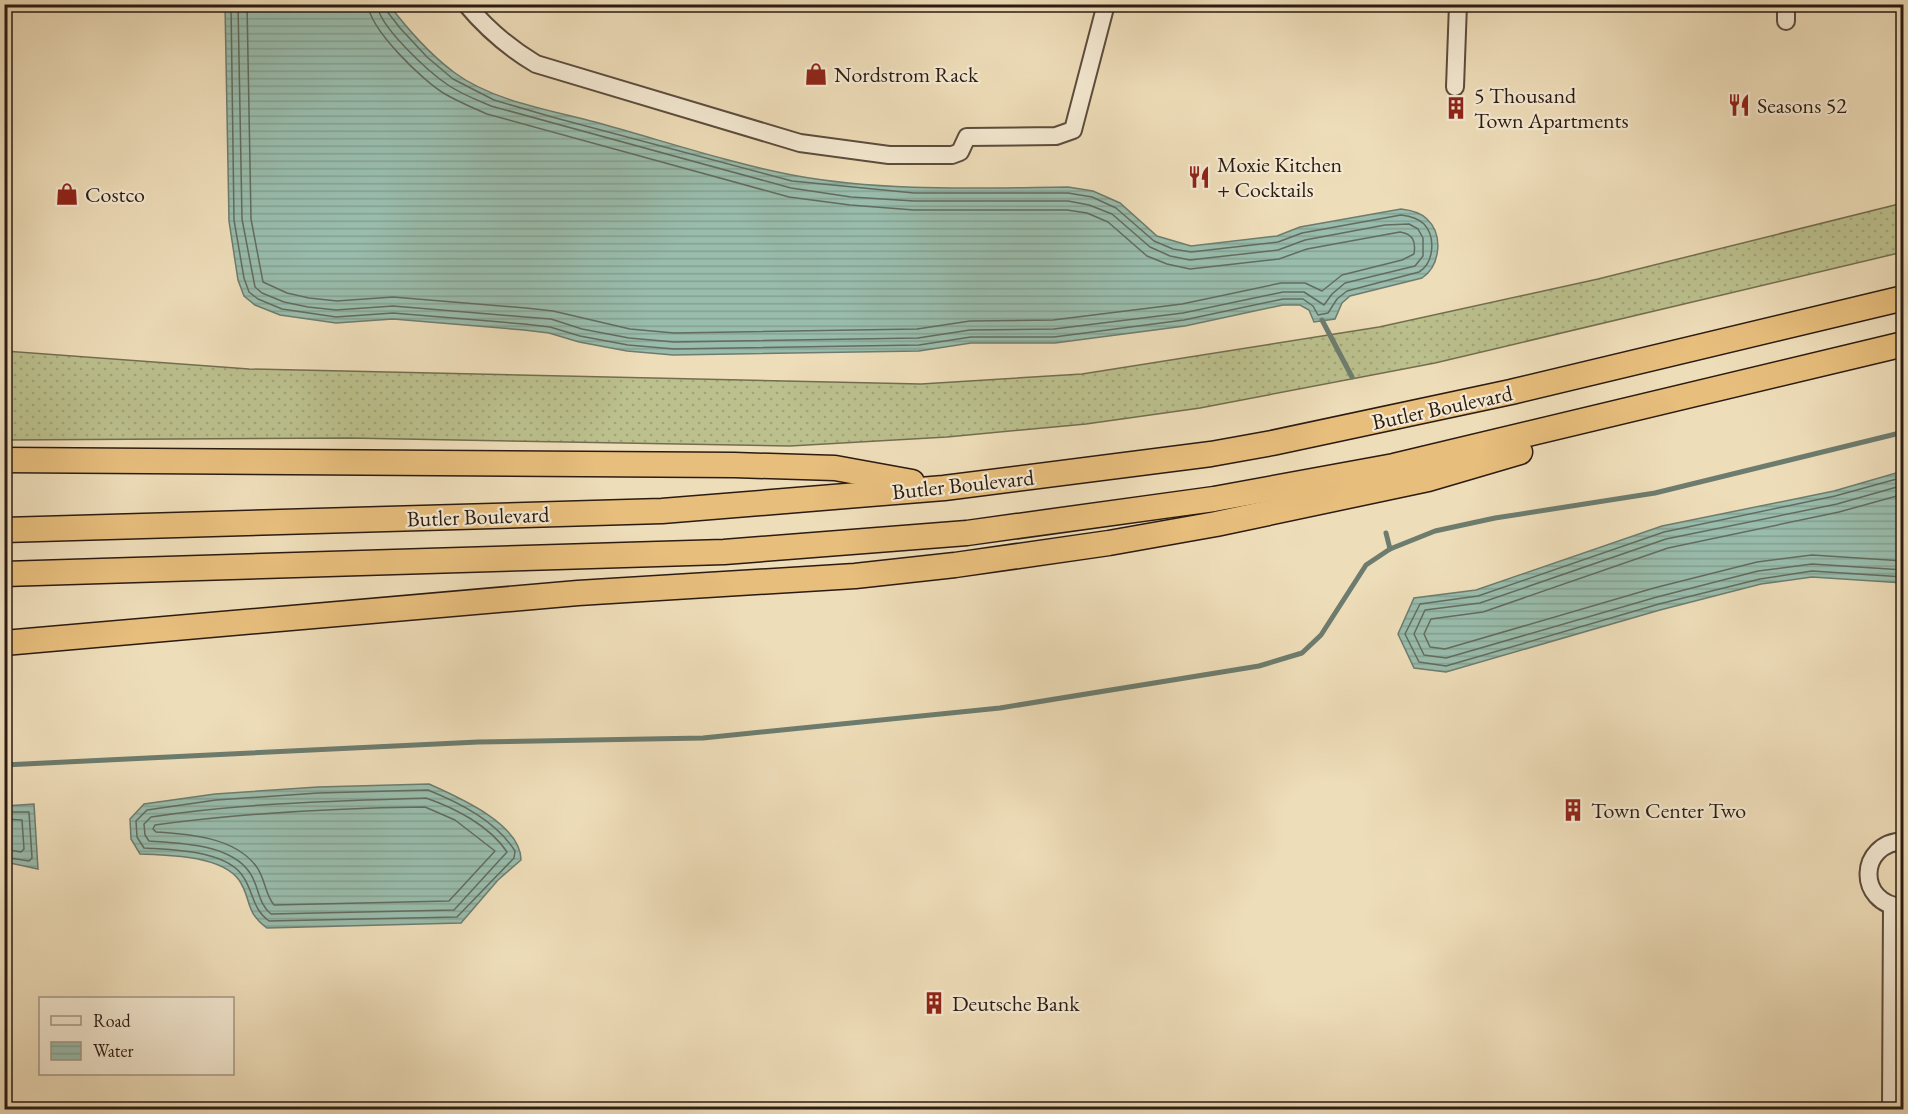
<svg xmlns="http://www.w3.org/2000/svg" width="1908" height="1114" viewBox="0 0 1908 1114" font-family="'EB Garamond',serif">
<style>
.grass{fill:url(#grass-dots);stroke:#736e50;stroke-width:1.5}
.water{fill:url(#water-rules);stroke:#6d7c6e;stroke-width:1.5}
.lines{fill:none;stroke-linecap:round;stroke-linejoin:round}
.shore{stroke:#626c5f;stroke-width:1.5}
.stream{stroke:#6d7c6e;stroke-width:5}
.minor-casing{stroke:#5c4c3c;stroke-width:20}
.highway-casing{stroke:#2b1b12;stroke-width:27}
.minor{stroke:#f4e9d2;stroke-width:16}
.highway{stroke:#e7be7c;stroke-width:24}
.labels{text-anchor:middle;stroke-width:4.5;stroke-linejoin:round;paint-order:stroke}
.poi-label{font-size:22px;fill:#2b1b12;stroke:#f4e9d2;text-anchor:start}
.street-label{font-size:22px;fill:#2b1b12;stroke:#f4e9d2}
</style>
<defs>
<pattern id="grass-dots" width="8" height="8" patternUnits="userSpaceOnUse" patternTransform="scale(1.5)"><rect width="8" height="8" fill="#bbc08d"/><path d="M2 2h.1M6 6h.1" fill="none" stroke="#a1a479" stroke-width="1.8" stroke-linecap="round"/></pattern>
<pattern id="water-rules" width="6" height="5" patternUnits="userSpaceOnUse" patternTransform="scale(1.5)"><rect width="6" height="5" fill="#99bcac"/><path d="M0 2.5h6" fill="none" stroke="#84a193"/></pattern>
</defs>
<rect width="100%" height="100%" fill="#eeddb9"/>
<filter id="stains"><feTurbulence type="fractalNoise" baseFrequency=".00333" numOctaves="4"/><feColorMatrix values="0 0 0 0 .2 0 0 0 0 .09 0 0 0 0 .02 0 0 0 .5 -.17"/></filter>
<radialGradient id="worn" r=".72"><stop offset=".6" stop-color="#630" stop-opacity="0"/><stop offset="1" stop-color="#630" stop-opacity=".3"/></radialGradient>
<polygon class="grass" points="1903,203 1903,252 1435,363 1200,408 1086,424 947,437 790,446 349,438 5,440 5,351 249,369 921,384 1082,374 1379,327 1598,279"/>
<g class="water">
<path d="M389,5C408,29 429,54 455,73C493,101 550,110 595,122C661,140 726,162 792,175C883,192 977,188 1068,187L1093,191L1120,203L1157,236L1191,246L1277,236L1300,227L1401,209C1410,210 1420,212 1427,219C1444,235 1440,266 1422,278L1350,296L1342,303L1335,319L1314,322L1309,310L1300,305H1283L1185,326L1055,343H971L919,351L673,355L627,351L579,342L549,333L524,330L393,319L336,323L280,315L255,305L244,296L238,280L229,221L225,5Z"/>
<polygon points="1903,471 1903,583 1812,577 1761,584 1660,610 1446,672 1414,668 1398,634 1414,598 1476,590 1662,526 1834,491"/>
<path d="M429,784C458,797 521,824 521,860L498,880L461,923L267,928C244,911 252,899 239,880C221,855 167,855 140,854L131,839L130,819L144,804L215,794L318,787Z"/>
<polygon points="34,804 38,869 5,862 5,806"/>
</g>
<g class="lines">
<g class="shore">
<path d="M231,4L234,220L244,278L249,292L258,299L282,309L336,317L393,313L524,324L550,327L580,336L628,345L674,349L919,345L971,337H1054L1184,320L1283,299H1303L1313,306L1318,315L1328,313L1337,299L1347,291L1419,272C1434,263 1436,237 1424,224C1418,218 1409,216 1401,215L1302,233L1278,242L1191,252L1173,249L1154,241L1116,208L1092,197L1068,193H914L792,181L552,117L494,100L453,79L427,57L400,28L386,10L385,4"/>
<path d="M238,4L242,219L255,287L262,293L284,302L308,307L336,310L393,306L525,317L551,319L582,329L629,338L674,342L918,338L970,330L1054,329L1183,313L1283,292H1304L1324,305L1332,294L1345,283L1415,266L1423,256V238L1418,229L1409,224L1385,225L1305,240L1278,250L1190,260L1170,256L1150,247L1112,214L1089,205L1068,201H914L851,197L791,188L491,106C477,100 461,94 448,85C430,73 378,26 377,4"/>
<path d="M247,4L251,219L263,282L287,293L309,298L337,301L393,297L526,308L553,311L630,329L674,333L917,329L970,321L1053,320L1182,304L1281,283H1305L1322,291L1342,275L1402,260L1414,254C1416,241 1413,234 1400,232L1307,249L1279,259L1190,269L1167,264L1147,256L1108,222L1087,213L1067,210H914L850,205L789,197L487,114C473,108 459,102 445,94C424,82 369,29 368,4"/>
<polyline points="1904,477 1835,496 1664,532 1478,596 1420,604 1405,634 1419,662 1446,666 1659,604 1760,579 1812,571 1904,577"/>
<polyline points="1904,485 1837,504 1666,539 1480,603 1425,610 1414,634 1424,655 1446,658 1657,597 1758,571 1812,564 1904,570"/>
<polyline points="1904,494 1839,512 1668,548 1483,612 1431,619 1424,634 1430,647 1445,649 1654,588 1757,562 1812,555 1904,561"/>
<path d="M428,790C460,803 496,821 515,851L514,858L457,917L269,921C253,910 254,894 244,878C228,850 173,850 144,848L137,837L136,821L147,810L216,800L318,793Z"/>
<path d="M426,798C455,808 490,826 507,852L454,910L271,914C258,904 259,886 250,873C231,844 180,843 149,841L145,835L144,824L151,817C242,803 334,801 426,798Z"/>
<path d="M425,807L455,820L495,851L449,901L274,905C265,895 265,877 256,866C234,837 189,834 156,832L153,829L155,825C245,813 335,808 425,807Z"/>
<polyline points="4,812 29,812 32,858 29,861 4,857"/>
<polyline points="4,819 22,820 24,849 21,852 4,849"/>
</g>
<g class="stream">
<polyline points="1322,320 1352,377"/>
<polyline points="1386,533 1390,549"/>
<polyline points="4,765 478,742 703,738 1000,708 1259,666 1302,653 1321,635 1366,565 1390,549 1435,531 1495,518 1655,493 1904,432"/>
</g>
<g class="minor-casing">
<g id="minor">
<path d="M466,4C486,28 509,48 536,64L800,143L889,155H952L960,152L967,137L1056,136L1073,130L1106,4"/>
<polyline points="1786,4 1786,21"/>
<polyline points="1455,87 1458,4"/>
<path d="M1902,907C1857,904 1857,843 1904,841"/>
<polyline points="1891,1110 1892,906"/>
</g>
</g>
<g class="highway-casing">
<g id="highway">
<polyline points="4,460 734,465 835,468 912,482"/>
<polyline points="4,530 662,511 944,488 1211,454 1272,443 1511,392 1904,298"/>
<polyline points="4,574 724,552 967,533 1214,499 1394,466 1904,344"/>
<polyline points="4,643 578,593 855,576 955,565 1109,543 1216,524 1428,479 1520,452"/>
</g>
</g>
<use href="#minor" class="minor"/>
<use href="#highway" class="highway"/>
</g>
<defs>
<g id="shop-bare" transform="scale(1.8)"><path d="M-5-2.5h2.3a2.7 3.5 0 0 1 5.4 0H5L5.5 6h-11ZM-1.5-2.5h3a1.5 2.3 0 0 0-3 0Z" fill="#8f2418" stroke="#f4e9d2" stroke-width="2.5" paint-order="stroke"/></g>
<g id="restaurant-bare" transform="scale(1.8)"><path d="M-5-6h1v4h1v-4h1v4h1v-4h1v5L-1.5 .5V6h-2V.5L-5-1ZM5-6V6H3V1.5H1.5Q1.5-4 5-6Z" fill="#8f2418" stroke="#f4e9d2" stroke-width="2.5" paint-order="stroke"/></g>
<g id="building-bare" transform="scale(1.8)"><path d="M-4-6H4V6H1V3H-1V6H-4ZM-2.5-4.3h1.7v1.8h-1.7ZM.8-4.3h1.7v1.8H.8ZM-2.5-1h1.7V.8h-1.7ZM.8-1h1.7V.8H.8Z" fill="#8f2418" stroke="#f4e9d2" stroke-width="2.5" paint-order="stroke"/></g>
</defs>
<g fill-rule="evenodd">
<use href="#shop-bare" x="816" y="74"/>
<use href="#restaurant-bare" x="1739" y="105"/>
<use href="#building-bare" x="1456" y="108"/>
<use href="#restaurant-bare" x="1199" y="177"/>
<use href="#shop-bare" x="67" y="194"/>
<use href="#building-bare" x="1573" y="810"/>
<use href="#building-bare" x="934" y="1003"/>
</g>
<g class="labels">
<g class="poi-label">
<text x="834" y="82">Nordstrom Rack</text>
<text x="1474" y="103">5 Thousand<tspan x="1474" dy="25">Town Apartments</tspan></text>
<text x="1757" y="113">Seasons 52</text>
<text x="1217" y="172">Moxie Kitchen<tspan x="1217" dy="25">+ Cocktails</tspan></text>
<text x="85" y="202">Costco</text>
<text x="1591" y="818">Town Center Two</text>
<text x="952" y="1011">Deutsche Bank</text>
</g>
<g class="street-label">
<text transform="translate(1442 407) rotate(-12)" y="8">Butler Boulevard</text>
<text transform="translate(963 484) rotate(-6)" y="8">Butler Boulevard</text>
<text transform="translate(478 516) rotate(-2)" y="8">Butler Boulevard</text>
</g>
</g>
<rect width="1908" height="1114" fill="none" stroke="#eeddb9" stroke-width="24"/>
<rect x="6" y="6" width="1896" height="1102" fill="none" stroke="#2b1b12" stroke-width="3"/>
<rect x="12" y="12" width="1884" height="1090" fill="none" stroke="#2b1b12" stroke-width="1.5"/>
<rect x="39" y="997" width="195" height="78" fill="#f4e9d2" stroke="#a49785" stroke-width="1.5"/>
<rect x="51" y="1016" width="30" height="9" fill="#f4e9d2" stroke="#a49785" stroke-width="1.5"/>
<text x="93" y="1027" font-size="18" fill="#2b1b12">Road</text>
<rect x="51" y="1042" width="30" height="18" fill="url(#water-rules)" stroke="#a49785" stroke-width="1.5"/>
<text x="93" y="1057" font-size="18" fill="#2b1b12">Water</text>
<rect width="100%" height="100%" filter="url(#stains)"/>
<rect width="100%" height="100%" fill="url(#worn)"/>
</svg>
